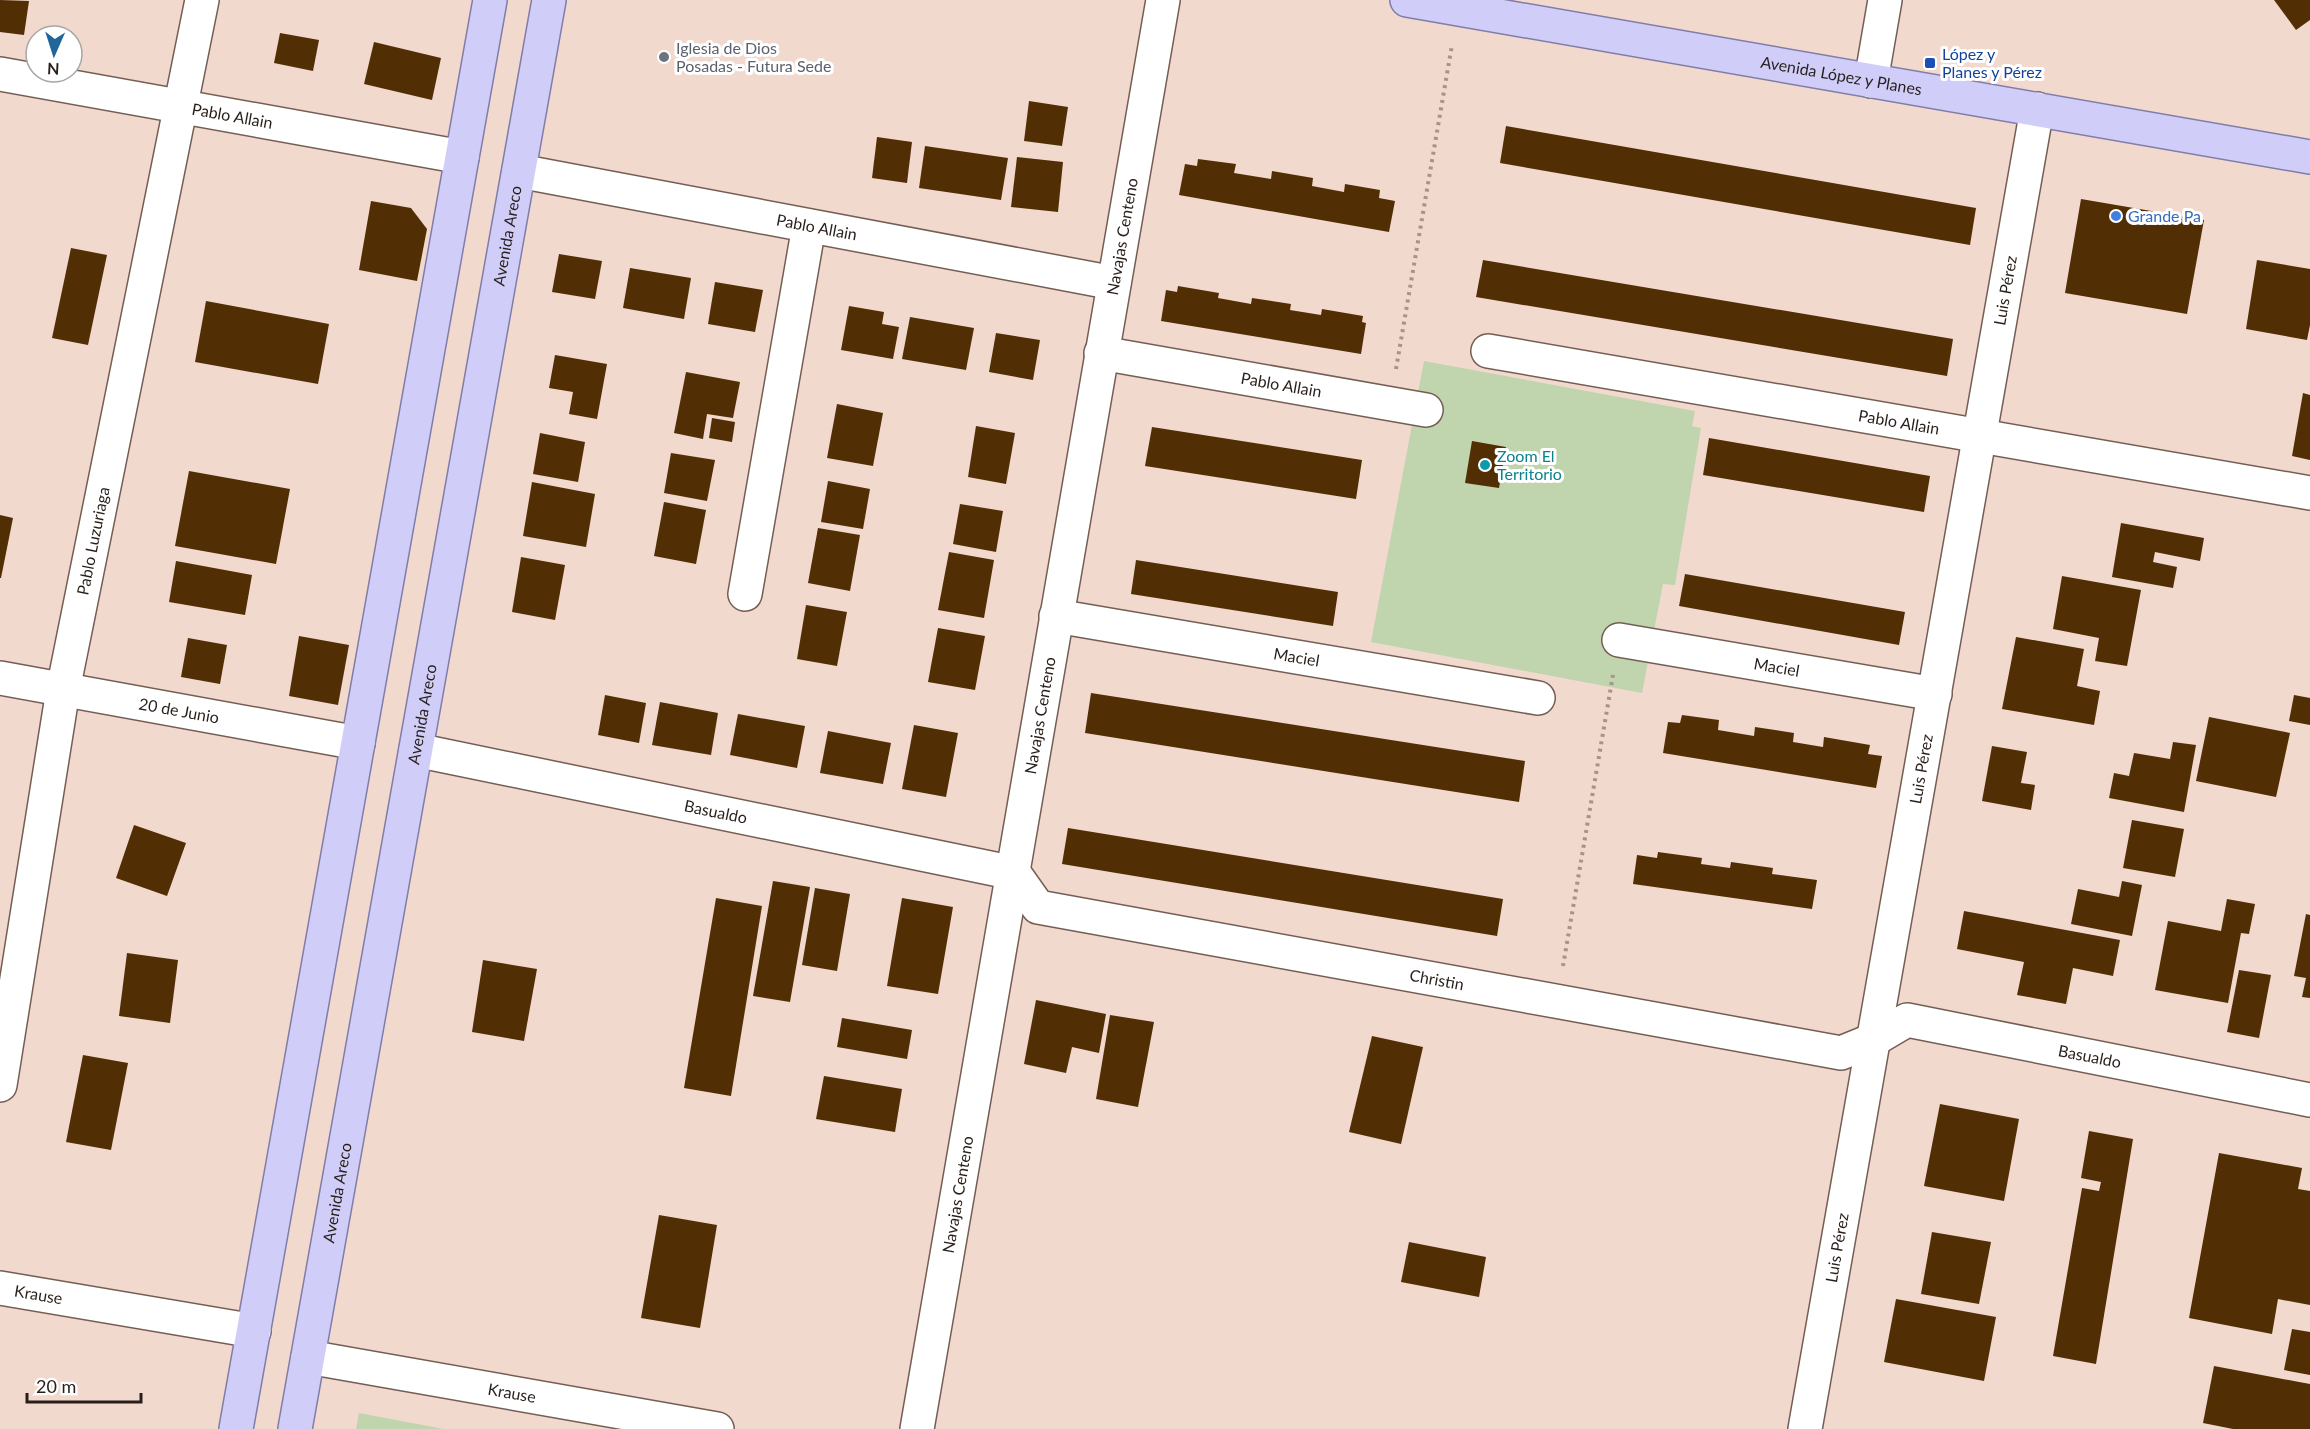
<svg xmlns="http://www.w3.org/2000/svg" width="2310" height="1429" viewBox="0 0 2310 1429" font-family="Lato,sans-serif">
<style>
.green{fill:#c0d5ae}
.building{fill:#522e05}
.lines{fill:none;stroke-linecap:round;stroke-linejoin:round}
.minor-casing{stroke:#745e54;stroke-width:36}
.major-casing{stroke:#817ca8;stroke-width:36}
.path{stroke:#a6938b;stroke-width:4;stroke-dasharray:3 4.5;stroke-linecap:butt}
.minor{stroke:#fff;stroke-width:33}
.major{stroke:#d0cef8;stroke-width:33}
.worship-dot{fill:#6b7280;stroke:#fff;stroke-width:2}
.transit-dot{fill:#1a4fb4;stroke:#fff;stroke-width:2}
.shop-dot{fill:#3f7fe0;stroke:#fff;stroke-width:2}
.culture-dot{fill:#0f9aa8;stroke:#fff;stroke-width:2}
.labels{text-anchor:middle;stroke-width:6;stroke-linejoin:round;paint-order:stroke}
.worship-label{font-size:16px;fill:#5b616d;stroke:#fff;text-anchor:start}
.transit-label{font-size:16px;fill:#164399;stroke:#fff;text-anchor:start}
.street-label{font-size:16px;fill:#281f1b;stroke:#fff}
.shop-label{font-size:16px;fill:#366cbe;stroke:#fff;text-anchor:start}
.culture-label{font-size:16px;fill:#0d838f;stroke:#fff;text-anchor:start}
</style>
<rect width="100%" height="100%" fill="#f2d9ce"/>
<g class="green">
<polygon points="1424,361 1695,411 1692,426 1701,428 1675,585 1663,584 1642,693 1371,642"/>
<polygon points="359,1413 444,1429 356,1429"/>
</g>
<g class="building">
<polygon points="0,0 29,1 24,35 0,32"/>
<polygon points="2274,0 2310,0 2310,20 2296,30"/>
<polygon points="280,33 319,40 313,71 274,63"/>
<polygon points="374,42 441,58 432,100 364,84"/>
<polygon points="1029,101 1068,107 1062,146 1024,141"/>
<polygon points="1506,126 1976,208 1970,245 1500,163"/>
<polygon points="877,137 912,142 907,183 872,178"/>
<polygon points="925,146 1008,158 1001,200 919,188"/>
<polygon points="1017,157 1063,162 1058,212 1011,207"/>
<polygon points="1198,159 1236,164 1234,173 1271,179 1272,171 1313,178 1312,186 1344,192 1345,184 1380,190 1379,198 1395,201 1389,232 1179,195 1185,164 1197,166"/>
<polygon points="2081,199 2204,220 2187,314 2065,293"/>
<polygon points="371,201 411,208 427,229 417,281 359,270"/>
<polygon points="71,248 107,255 88,345 52,338"/>
<polygon points="559,254 602,261 595,299 552,292"/>
<polygon points="1483,260 1953,339 1947,376 1476,297"/>
<polygon points="2257,260 2310,269 2310,325 2307,340 2246,329"/>
<polygon points="630,268 691,278 684,319 623,308"/>
<polygon points="715,282 763,290 755,332 708,324"/>
<polygon points="1178,286 1219,293 1218,298 1251,304 1252,298 1291,304 1290,310 1321,315 1322,309 1363,316 1362,322 1366,323 1361,354 1161,321 1166,290 1177,292"/>
<polygon points="206,301 329,324 318,384 195,362"/>
<polygon points="849,306 884,312 882,324 899,327 893,359 841,350"/>
<polygon points="910,317 974,328 966,370 902,359"/>
<polygon points="996,333 1040,340 1033,380 989,372"/>
<polygon points="555,355 607,364 597,419 569,414 573,392 549,388"/>
<polygon points="686,372 740,382 733,418 707,414 703,439 674,433"/>
<polygon points="2303,393 2310,395 2310,460 2292,456"/>
<polygon points="837,404 883,413 873,466 827,458"/>
<polygon points="712,418 735,422 732,442 709,438"/>
<polygon points="976,426 1015,433 1006,484 968,477"/>
<polygon points="1152,427 1362,460 1356,499 1145,466"/>
<polygon points="540,433 585,442 578,482 533,474"/>
<polygon points="1709,438 1930,476 1924,512 1703,475"/>
<polygon points="1472,441 1506,447 1499,488 1465,483"/>
<polygon points="671,453 715,460 707,501 664,493"/>
<polygon points="189,471 290,489 276,564 175,546"/>
<polygon points="828,481 870,489 863,529 821,522"/>
<polygon points="532,482 595,494 586,547 523,536"/>
<polygon points="664,502 706,510 696,564 654,556"/>
<polygon points="960,504 1003,511 996,552 953,544"/>
<polygon points="0,515 13,518 1,578 0,578"/>
<polygon points="2121,523 2204,538 2200,561 2155,552 2153,562 2177,567 2173,588 2112,577"/>
<polygon points="818,528 860,535 850,591 808,583"/>
<polygon points="949,552 994,560 984,618 938,610"/>
<polygon points="521,557 565,565 555,620 512,612"/>
<polygon points="1136,560 1338,592 1333,626 1131,594"/>
<polygon points="176,561 252,575 245,615 169,602"/>
<polygon points="1685,574 1905,612 1899,645 1679,606"/>
<polygon points="2062,576 2141,590 2127,666 2095,661 2099,638 2053,629"/>
<polygon points="806,605 847,612 837,666 797,659"/>
<polygon points="938,628 985,636 975,690 928,682"/>
<polygon points="299,636 349,645 338,705 289,696"/>
<polygon points="2016,637 2084,649 2077,686 2100,691 2094,725 2002,709"/>
<polygon points="188,638 227,645 220,684 181,677"/>
<polygon points="1091,693 1525,761 1519,802 1085,733"/>
<polygon points="605,695 646,703 639,743 598,735"/>
<polygon points="2294,695 2310,698 2310,725 2289,721"/>
<polygon points="660,702 718,713 711,755 652,745"/>
<polygon points="738,714 805,726 797,768 730,755"/>
<polygon points="1682,715 1719,720 1718,730 1754,736 1755,727 1794,733 1793,742 1823,747 1824,737 1870,745 1868,754 1882,756 1876,788 1663,753 1668,722 1680,723"/>
<polygon points="2209,717 2290,733 2276,797 2196,781"/>
<polygon points="914,725 958,733 946,797 902,789"/>
<polygon points="828,731 891,743 883,784 820,773"/>
<polygon points="2173,742 2196,745 2184,812 2109,798 2114,773 2129,776 2134,753 2170,759"/>
<polygon points="1992,746 2027,752 2021,783 2035,785 2031,810 1982,801"/>
<polygon points="2132,820 2184,829 2175,877 2123,868"/>
<polygon points="134,825 186,843 167,896 116,878"/>
<polygon points="1068,828 1503,899 1497,936 1062,864"/>
<polygon points="1658,852 1702,858 1701,864 1730,868 1731,862 1773,868 1772,874 1817,880 1812,909 1633,884 1637,855 1657,858"/>
<polygon points="773,881 810,887 790,1002 753,996"/>
<polygon points="2122,881 2142,885 2132,936 2071,924 2078,889 2119,897"/>
<polygon points="815,888 850,894 837,971 802,965"/>
<polygon points="716,898 762,906 731,1096 684,1088"/>
<polygon points="902,898 953,907 938,994 887,986"/>
<polygon points="2227,899 2255,904 2249,934 2241,933 2228,1003 2155,990 2168,921 2221,931"/>
<polygon points="1964,911 2120,940 2113,976 2073,968 2066,1004 2017,995 2024,962 1957,949"/>
<polygon points="2306,914 2310,915 2310,998 2302,997 2306,978 2294,976"/>
<polygon points="127,953 178,960 170,1023 119,1016"/>
<polygon points="483,960 537,969 524,1041 472,1032"/>
<polygon points="2239,970 2271,975 2259,1038 2227,1032"/>
<polygon points="1036,1000 1106,1014 1099,1053 1072,1047 1066,1073 1024,1064"/>
<polygon points="1110,1015 1154,1022 1138,1107 1096,1099"/>
<polygon points="842,1018 912,1030 907,1059 837,1047"/>
<polygon points="1372,1036 1423,1047 1401,1144 1349,1132"/>
<polygon points="83,1055 128,1063 111,1150 66,1142"/>
<polygon points="824,1076 902,1089 895,1132 816,1119"/>
<polygon points="1940,1104 2019,1119 2004,1201 1924,1186"/>
<polygon points="2089,1131 2133,1139 2096,1364 2053,1356 2082,1188 2099,1191 2101,1182 2081,1178"/>
<polygon points="2219,1153 2302,1168 2298,1189 2310,1191 2310,1305 2278,1299 2272,1334 2189,1318"/>
<polygon points="659,1215 717,1225 700,1328 641,1318"/>
<polygon points="1932,1232 1991,1242 1979,1304 1921,1294"/>
<polygon points="1409,1242 1486,1257 1479,1297 1401,1282"/>
<polygon points="1896,1299 1996,1317 1984,1381 1884,1362"/>
<polygon points="2292,1329 2310,1332 2310,1375 2284,1370"/>
<polygon points="2214,1366 2310,1384 2310,1429 2233,1429 2203,1423"/>
</g>
<g class="lines">
<g class="minor-casing">
<g id="minor">
<path id="s1" d="M0,74L462,157"/>
<polyline points="1871,81 1885,0"/>
<path id="s2" d="M519,171L1114,283"/>
<path id="s3" d="M1488,351L2310,493"/>
<path id="s4" d="M1101,353L1426,410"/>
<polyline points="745,594 809,226"/>
<path id="s5" d="M1056,616L1538,698"/>
<path id="s6" d="M1619,640L1935,694"/>
<path id="s7" d="M0,678L358,743"/>
<path id="s8" d="M416,750L1014,873"/>
<path id="s9" d="M1014,873L1038,907L1841,1053L1873,1040L1907,1020L2310,1100"/>
<path id="s10" d="M0,1085L63,690L202,0"/>
<path id="s11" d="M0,1288L254,1331"/>
<path id="s12" d="M308,1357L717,1429"/>
<path id="s13" d="M917,1429C1000,953 1080,476 1163,0"/>
<path id="s14" d="M1805,1429L2037,109"/>
</g>
</g>
<g class="major-casing">
<g id="major">
<path id="s15" d="M1407,0L2310,157"/>
<polyline points="236,1429 490,0"/>
<path id="s16" d="M295,1429L549,0"/>
</g>
</g>
<g class="path">
<polyline points="1396,369 1452,45"/>
<polyline points="1563,966 1613,675"/>
</g>
<use href="#minor" class="minor"/>
<use href="#major" class="major"/>
</g>
<circle class="worship-dot" cx="664" cy="57" r="6"/>
<rect class="transit-dot" x="1924" y="57" width="12" height="12" rx="3"/>
<circle class="shop-dot" cx="2116" cy="216" r="6"/>
<circle class="culture-dot" cx="1485" cy="465" r="6"/>
<g class="labels">
<g class="worship-label">
<text x="676" y="54">Iglesia de Dios<tspan x="676" dy="18">Posadas - Futura Sede</tspan></text>
</g>
<g class="transit-label">
<text x="1942" y="60">López y<tspan x="1942" dy="18">Planes y Pérez</tspan></text>
</g>
<g class="street-label">
<text dy="6" stroke="none"><textPath href="#s15" startOffset="441">Avenida López y Planes</textPath></text>
<text dy="6" stroke="none"><textPath href="#s1" startOffset="236">Pablo Allain</textPath></text>
<text dy="6" stroke="none"><textPath href="#s2" startOffset="303">Pablo Allain</textPath></text>
<text dy="6" stroke="none"><textPath href="#s13" startOffset="1210">Navajas Centeno</textPath></text>
<text dy="6" stroke="none"><textPath href="#s16" startOffset="1212">Avenida Areco</textPath></text>
<text dy="6" stroke="none"><textPath href="#s14" startOffset="1156">Luis Pérez</textPath></text>
<text dy="6" stroke="none"><textPath href="#s4" startOffset="183">Pablo Allain</textPath></text>
<text dy="6" stroke="none"><textPath href="#s3" startOffset="417">Pablo Allain</textPath></text>
<text dy="6" stroke="none"><textPath href="#s10" startOffset="552">Pablo Luzuriaga</textPath></text>
<text dy="6" stroke="none"><textPath href="#s5" startOffset="244">Maciel</textPath></text>
<text dy="6" stroke="none"><textPath href="#s6" startOffset="160">Maciel</textPath></text>
<text dy="6" stroke="none"><textPath href="#s7" startOffset="182">20 de Junio</textPath></text>
<text dy="6" stroke="none"><textPath href="#s16" startOffset="726">Avenida Areco</textPath></text>
<text dy="6" stroke="none"><textPath href="#s13" startOffset="724">Navajas Centeno</textPath></text>
<text dy="6" stroke="none"><textPath href="#s14" startOffset="670">Luis Pérez</textPath></text>
<text dy="6" stroke="none"><textPath href="#s8" startOffset="306">Basualdo</textPath></text>
<text dy="6" stroke="none"><textPath href="#s9" startOffset="447">Christin</textPath></text>
<text dy="6" stroke="none"><textPath href="#s9" startOffset="1118">Basualdo</textPath></text>
<text dy="6" stroke="none"><textPath href="#s16" startOffset="240">Avenida Areco</textPath></text>
<text dy="6" stroke="none"><textPath href="#s13" startOffset="238">Navajas Centeno</textPath></text>
<text dy="6" stroke="none"><textPath href="#s14" startOffset="184">Luis Pérez</textPath></text>
<text dy="6" stroke="none"><textPath href="#s11" startOffset="39">Krause</textPath></text>
<text dy="6" stroke="none"><textPath href="#s12" startOffset="207">Krause</textPath></text>
</g>
<g class="shop-label">
<text x="2128" y="222">Grande Pa</text>
</g>
<g class="culture-label">
<text x="1497" y="462">Zoom El<tspan x="1497" dy="18">Territorio</tspan></text>
</g>
</g>
<g transform="translate(54 54) rotate(183)"><circle r="28" fill="#ffffff" stroke="#a9a5a4" stroke-width="1.5"/>
<path d="M0-4.5L10 22L0 15L-10 22Z" fill="#21669b"/>
<text y="-9" font-size="16" font-weight="bold" text-anchor="middle" fill="#281f1b">N</text>
</g>
<path d="M27 1393v9h114v-9" fill="none" stroke="#281f1b" stroke-width="3"/>
<text x="36" y="1393" font-size="18" fill="#281f1b" stroke="#ffffff" stroke-width="4.5" paint-order="stroke">20 m</text>
</svg>
